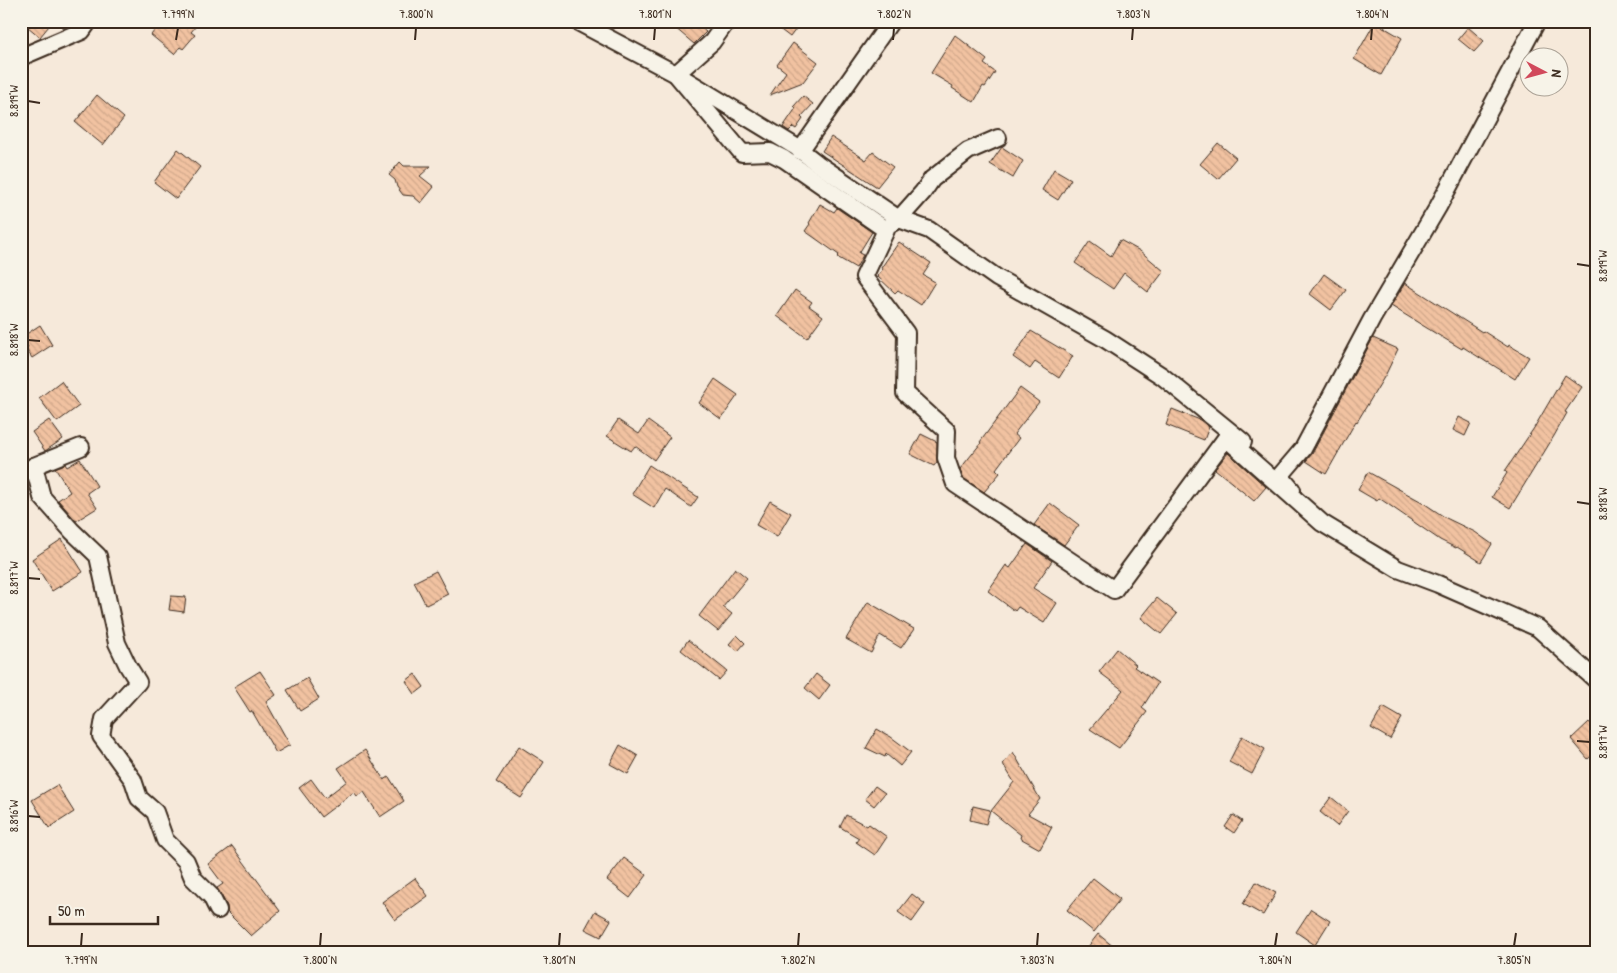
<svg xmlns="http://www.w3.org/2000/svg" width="1617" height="973" viewBox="0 0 1617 973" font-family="'Patrick Hand',sans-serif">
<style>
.building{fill:url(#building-back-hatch);stroke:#3b2a1e}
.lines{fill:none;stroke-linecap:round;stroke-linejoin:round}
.minor-casing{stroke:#3b2a1e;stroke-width:20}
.minor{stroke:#f7f3e8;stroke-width:16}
.ticks{fill:none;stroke:#3b2a1e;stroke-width:2}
.neatline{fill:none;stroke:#3b2a1e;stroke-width:2}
.ticks-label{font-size:12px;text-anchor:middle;fill:#3b2a1e}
</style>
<defs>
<pattern id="building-back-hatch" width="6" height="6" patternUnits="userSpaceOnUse" patternTransform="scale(1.25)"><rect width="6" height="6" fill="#f1c2a1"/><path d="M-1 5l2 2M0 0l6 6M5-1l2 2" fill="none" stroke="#d0a78a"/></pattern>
</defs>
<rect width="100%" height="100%" fill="#f6e9da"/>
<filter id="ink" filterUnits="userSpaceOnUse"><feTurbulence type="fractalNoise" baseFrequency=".02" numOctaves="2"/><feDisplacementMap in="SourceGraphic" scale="10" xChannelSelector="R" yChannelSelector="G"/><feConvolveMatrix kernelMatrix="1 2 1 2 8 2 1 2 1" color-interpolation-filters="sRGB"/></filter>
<g filter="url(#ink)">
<g class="building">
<polygon points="21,21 53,21 40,37"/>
<polygon points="162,21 190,21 196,26 191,32 195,35 183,49 180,47 174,54 151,35"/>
<polygon points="667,21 693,21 706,32 694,44"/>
<polygon points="769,21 802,21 790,37"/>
<polygon points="1375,22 1402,38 1381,75 1354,59"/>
<polygon points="1468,27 1484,41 1474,52 1458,39"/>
<polygon points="955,35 987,60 984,64 995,72 985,87 983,86 974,102 952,88 953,86 931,73"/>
<polygon points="793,43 818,62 803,82 770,95 786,72 777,65"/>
<polygon points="97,95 124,118 103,145 75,122"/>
<polygon points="803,96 813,104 801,117 803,119 796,129 793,127 789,131 783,127 796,108 794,106"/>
<polygon points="831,137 866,160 873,152 893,167 877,187 822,151"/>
<polygon points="1218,143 1236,158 1218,179 1200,164"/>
<polygon points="1002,147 1023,161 1013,178 990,164"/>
<polygon points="178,149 200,167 176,199 154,182"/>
<polygon points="400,162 404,166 431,166 420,176 434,187 421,203 413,196 403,195 397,187 395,180 389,175"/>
<polygon points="1054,169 1071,179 1058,200 1042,190"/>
<polygon points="820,204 834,212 837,208 872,232 859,253 863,255 856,268 837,257 839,255 805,231 810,224 809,223"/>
<polygon points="1120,240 1140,251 1164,271 1148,292 1124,273 1113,289 1075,263 1090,241 1111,256"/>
<polygon points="899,242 931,263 923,275 935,282 921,305 898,290 895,293 877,276 883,269 881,268"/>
<polygon points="1324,274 1346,290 1331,310 1310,294"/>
<polygon points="1405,283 1482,332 1483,331 1508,347 1509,345 1529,357 1515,379 1488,362 1488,363 1463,347 1462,349 1435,333 1391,306"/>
<polygon points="795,290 812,302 809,306 823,316 807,338 777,316"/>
<polygon points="40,325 52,345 32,358 26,349 28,347 22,337"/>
<polygon points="1031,331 1073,356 1059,378 1035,362 1030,369 1013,357"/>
<polygon points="1373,338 1398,349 1386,374 1357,422 1356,421 1326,474 1306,461 1312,454"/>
<polygon points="1565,375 1582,387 1565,412 1567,413 1554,436 1510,508 1492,497 1507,473 1505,471 1534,428"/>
<polygon points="715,379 738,395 721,419 699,403"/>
<polygon points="61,381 79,406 57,422 39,398"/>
<polygon points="1020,388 1039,402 1014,434 1019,438 996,469 1000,473 984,492 963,478 960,469 981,443 980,442"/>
<polygon points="1172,409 1200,420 1209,427 1204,440 1166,425"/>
<polygon points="1459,417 1471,423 1465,436 1453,430"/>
<polygon points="49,420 63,439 45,451 32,432"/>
<polygon points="618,420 639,434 648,421 670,437 654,460 635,446 631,451 607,436"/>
<polygon points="921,434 937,442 937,462 934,466 910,454"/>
<polygon points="1228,453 1266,487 1254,501 1215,469"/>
<polygon points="80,459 97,486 87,493 97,508 76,521 58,500 70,492 55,468 65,464 67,467"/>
<polygon points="649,465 698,497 691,507 665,489 654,508 632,494"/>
<polygon points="1368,472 1422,502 1446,518 1475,532 1492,544 1481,562 1457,547 1456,548 1440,540 1379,498 1377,501 1358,490"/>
<polygon points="770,501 791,513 777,537 756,525"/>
<polygon points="1050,503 1079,525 1064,545 1034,525"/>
<polygon points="62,539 83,572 52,591 32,559"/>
<polygon points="1027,544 1052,561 1033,588 1057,603 1044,623 1018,607 1015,611 988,591 1006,565 1010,568"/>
<polygon points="735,568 747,578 723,607 732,614 718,631 699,616"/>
<polygon points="436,571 448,594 426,605 414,582"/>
<polygon points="171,596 186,597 184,612 169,610"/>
<polygon points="1157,598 1177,614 1161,634 1141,618"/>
<polygon points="868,602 914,629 901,648 880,635 871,653 846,639"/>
<polygon points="737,635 745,643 738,651 729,644"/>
<polygon points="688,640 727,671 719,680 681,650"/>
<polygon points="1117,649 1136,665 1134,667 1158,683 1142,708 1147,712 1119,748 1090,729 1123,690 1099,672"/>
<polygon points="260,671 276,695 266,702 290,745 276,753 252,711 250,712 234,687"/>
<polygon points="415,674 424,687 415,694 406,681"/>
<polygon points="816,674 830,685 819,700 805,688"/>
<polygon points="307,678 319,699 300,711 287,690"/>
<polygon points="1383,707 1402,718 1390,739 1371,728"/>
<polygon points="1589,722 1596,730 1596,752 1588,759 1571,739"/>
<polygon points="877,729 891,737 911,752 900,766 886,754 885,757 866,748"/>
<polygon points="1242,736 1265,749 1252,774 1229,762"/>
<polygon points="620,745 638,756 628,774 610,764"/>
<polygon points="519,746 544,762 521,798 496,782"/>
<polygon points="365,750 384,780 389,777 404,801 380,817 364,792 357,796 354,792 321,817 299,788 311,779 325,798 347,781 338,768"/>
<polygon points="1013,752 1040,799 1028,814 1052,827 1040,849 1020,838 1021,835 991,811 1014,782 1003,764"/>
<polygon points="57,785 74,812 49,828 32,800"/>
<polygon points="875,786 885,793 874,806 865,799"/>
<polygon points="1331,797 1348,811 1337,826 1320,812"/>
<polygon points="973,806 990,810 986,824 970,820"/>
<polygon points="846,815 867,826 869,824 887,837 875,855 856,842 859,838 840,827"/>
<polygon points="1233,815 1242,821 1234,833 1225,827"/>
<polygon points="232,846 280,911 251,936 227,912 227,906 217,888 223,884 208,864"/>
<polygon points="624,858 647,875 630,898 607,880"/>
<polygon points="415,878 428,896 395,920 382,902"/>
<polygon points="1093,878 1120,899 1094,932 1067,910"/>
<polygon points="1256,882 1276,893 1263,915 1243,904"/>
<polygon points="912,894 925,904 912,922 898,912"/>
<polygon points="1311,909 1330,921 1315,945 1296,932"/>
<polygon points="595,911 611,920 601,937 585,929"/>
<polygon points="1098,934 1120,952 1084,952"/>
</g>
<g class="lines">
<g class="minor-casing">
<g id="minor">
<polyline points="576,21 676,74 742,153 770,152 784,159 886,230 864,277 906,333 905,393 947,431 946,458 955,484 1114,590 1226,438 1322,523 1398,569 1438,584 1538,628 1596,680"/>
<polyline points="727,21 712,42 676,74 796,147 818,164 899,219 929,230 997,278 1105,339 1162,376 1243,442"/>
<polyline points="21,57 82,31 89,21"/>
<polyline points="800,151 891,21"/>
<polyline points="892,223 899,219 923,192 932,179 968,151 998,138"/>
<polyline points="34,466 42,497 72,531 98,556 117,643 128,666 138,682 104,719 101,736 133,780 139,798 155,812 165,840 186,861 193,878 211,896 218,910"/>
<polyline points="21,475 34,466 81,447"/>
<polyline points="1292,490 1280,476 1303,449 1372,319 1438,207 1537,21"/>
</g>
</g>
<use href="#minor" class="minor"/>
</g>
</g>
<path class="ticks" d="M176,40L178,28M415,40L416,28M654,40L655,28M893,40L894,28M1132,40L1133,28M1371,40L1372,28M28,101L40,103M1577,264L1590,266M28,340L40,341M1577,502L1590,504M28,578L40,579M1577,741L1590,742M28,816L40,817M81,946L82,933M320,946L321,933M559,946L560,933M798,946L799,933M1037,946L1038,933M1275,946L1277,933M1514,946L1516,933"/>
<rect width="1617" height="973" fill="none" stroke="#f7f3e8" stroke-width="55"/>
<g transform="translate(1544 72) rotate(96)"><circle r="24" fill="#f7f3e8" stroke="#aca397"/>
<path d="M0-4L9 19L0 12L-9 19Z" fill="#d1495b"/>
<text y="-8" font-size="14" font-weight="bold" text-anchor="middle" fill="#3b2a1e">N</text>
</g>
<path d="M50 916v8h108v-8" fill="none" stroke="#3b2a1e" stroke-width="2.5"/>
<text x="58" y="916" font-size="15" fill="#3b2a1e" stroke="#f7f3e8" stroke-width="4" paint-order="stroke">50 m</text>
<rect x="28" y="28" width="1562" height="918" class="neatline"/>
<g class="ticks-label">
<text x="178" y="18">7.799°N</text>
<text x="416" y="18">7.800°N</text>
<text x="655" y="18">7.801°N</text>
<text x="894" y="18">7.802°N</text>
<text x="1133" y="18">7.803°N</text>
<text x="1372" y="18">7.804°N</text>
<text transform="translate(14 101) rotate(-90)" y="4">8.819°W</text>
<text transform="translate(1603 266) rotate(-90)" y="4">8.819°W</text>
<text transform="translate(14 340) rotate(-90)" y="4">8.818°W</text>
<text transform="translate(1603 504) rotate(-90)" y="4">8.818°W</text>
<text transform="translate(14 578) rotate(-90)" y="4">8.817°W</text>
<text transform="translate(1603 742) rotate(-90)" y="4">8.817°W</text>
<text transform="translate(14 816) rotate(-90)" y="4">8.816°W</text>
<text x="81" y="964">7.799°N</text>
<text x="320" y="964">7.800°N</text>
<text x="559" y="964">7.801°N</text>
<text x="798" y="964">7.802°N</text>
<text x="1037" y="964">7.803°N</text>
<text x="1275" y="964">7.804°N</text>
<text x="1514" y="964">7.805°N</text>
</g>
</svg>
